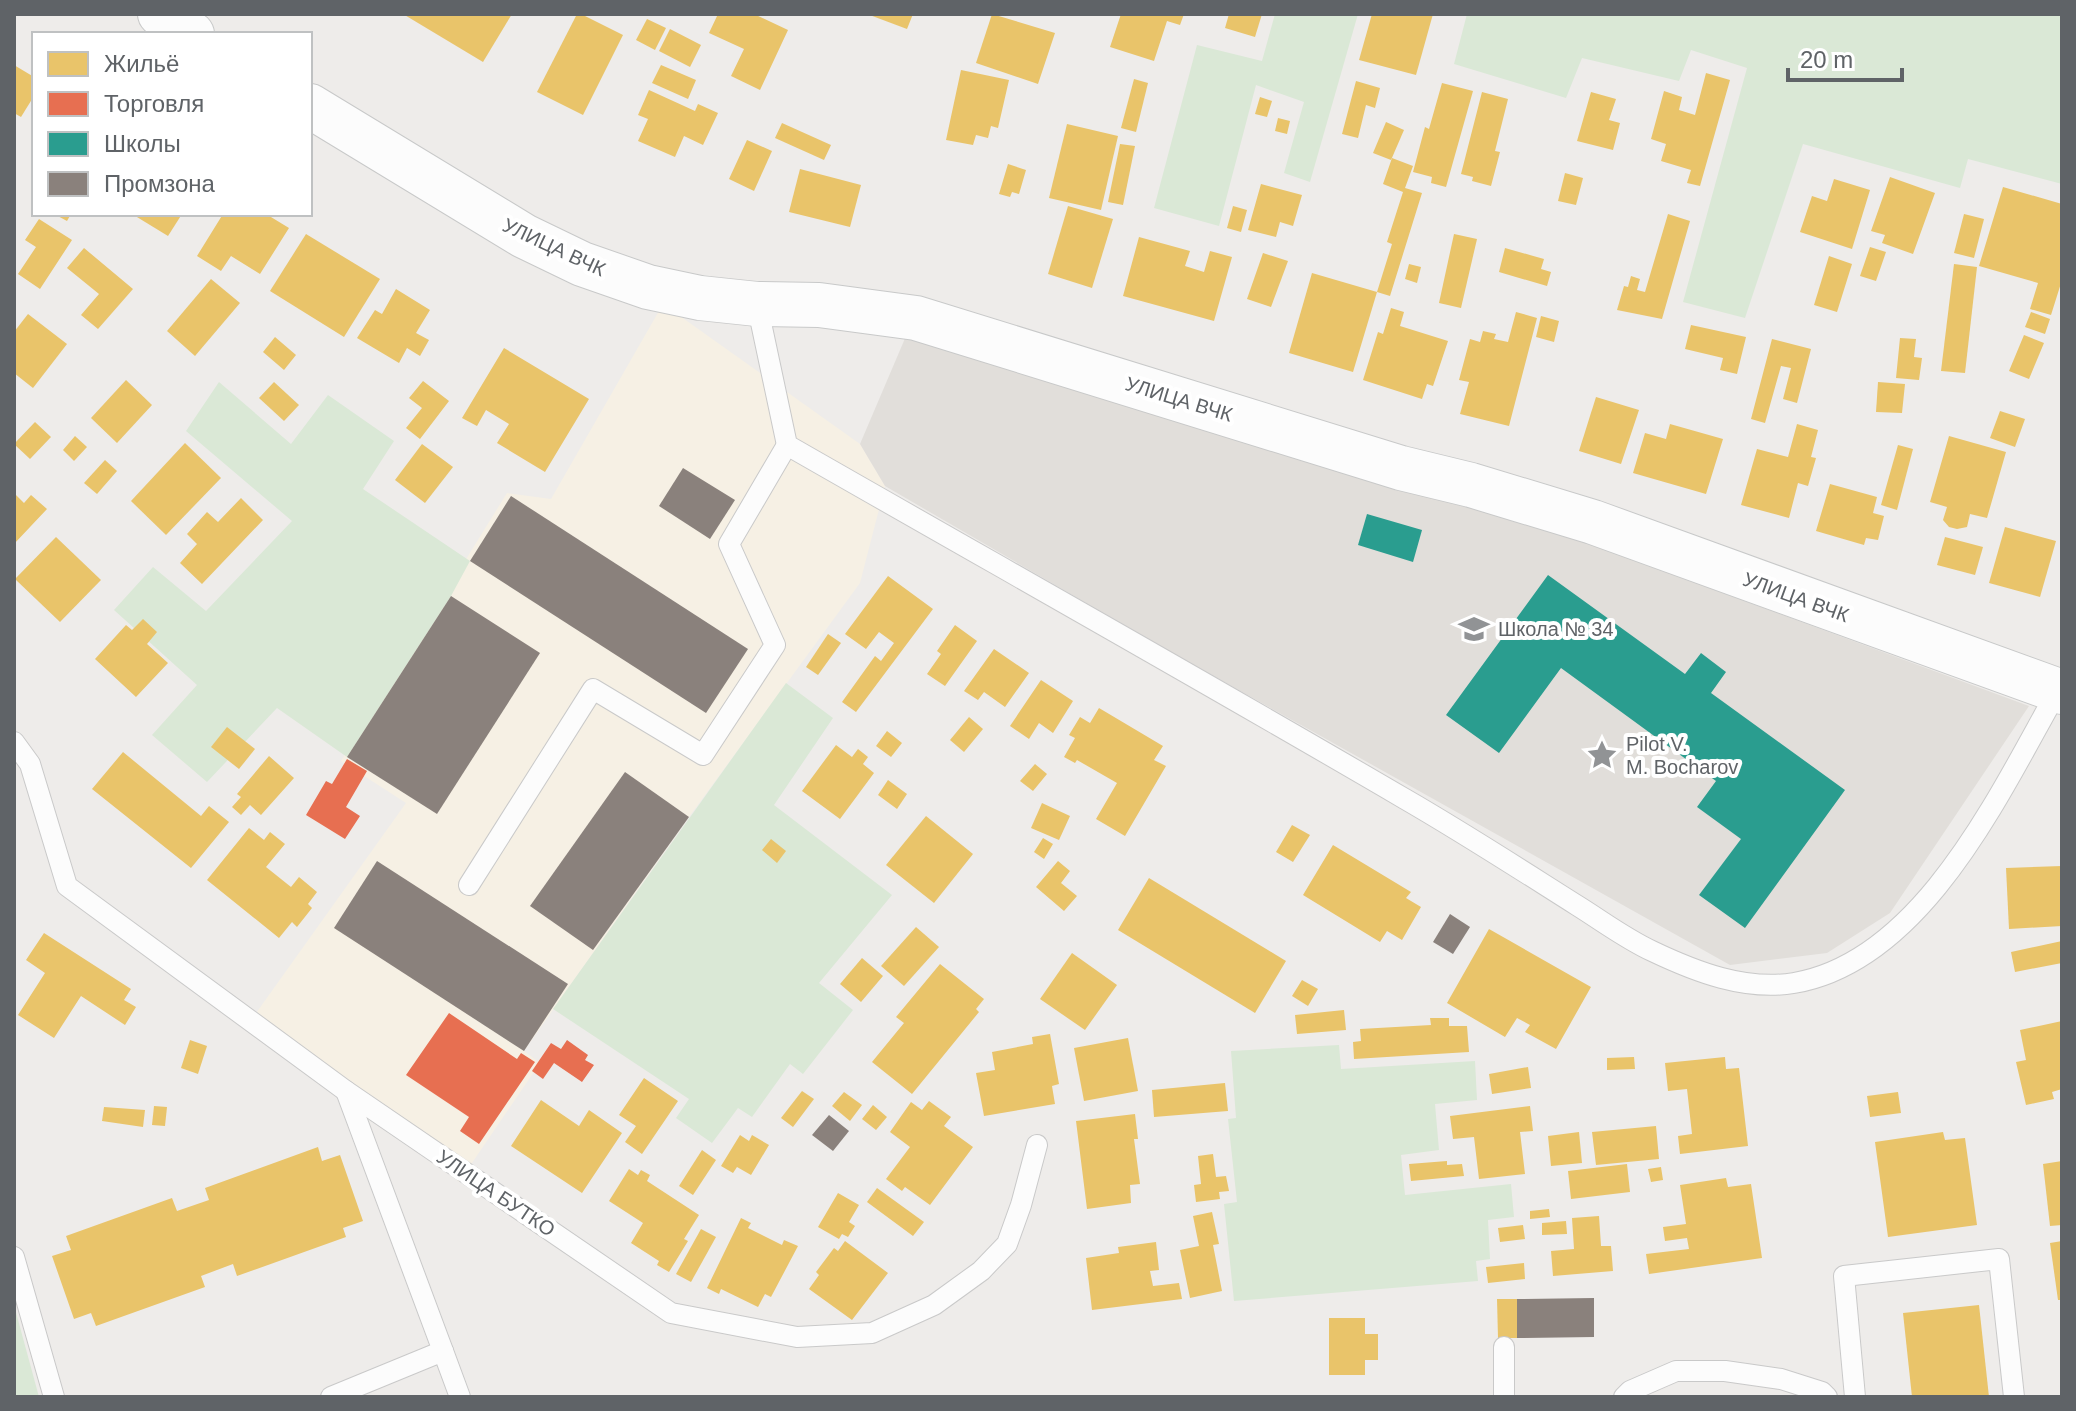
<svg xmlns="http://www.w3.org/2000/svg" width="2076" height="1411" viewBox="0 0 2076 1411" font-family="Helvetica,sans-serif">
<style>
.commercial{fill:#f6f0e4}
.education{fill:#e1deda}
.green{fill:#dae8d6}
.homes{fill:#e9c46a}
.shops{fill:#e76f51}
.schools{fill:#2a9d8f}
.industry{fill:#8a817c}
.lines{fill:none;stroke-linecap:round;stroke-linejoin:round}
.lane-casing{stroke:#c9c9c9;stroke-width:22}
.secondary-casing{stroke:#c8c9c9;stroke-width:46}
.lane{stroke:#fcfcfc;stroke-width:20}
.secondary{stroke:#fcfcfc;stroke-width:44}
.labels{text-anchor:middle;stroke-width:8;stroke-linejoin:round;paint-order:stroke}
.street-label{font-size:20px;fill:#5f6367;stroke:#fff}
.poi-label{font-size:20px;fill:#5f6367;stroke:#fff;text-anchor:start}
</style>
<rect width="100%" height="100%" fill="#eeecea"/>
<polygon class="commercial" points="663,304 860,444 885,486 860,583 689,817 524,1051 540,1063 459,1182 254,1016 406,803 341,761 507,493 551,499"/>
<polygon class="education" points="909,329 1506,513 2029,706 1890,913 1827,953 1730,965 1167,650 885,486 860,444"/>
<g class="green">
<polygon points="1275,14 1358,14 1310,182 1284,173 1304,102 1256,85 1219,226 1154,208 1197,45 1262,61"/>
<polygon points="1467,14 2062,14 2062,184 1968,159 1960,188 1803,144 1745,318 1683,302 1747,68 1691,50 1679,81 1582,58 1566,98 1454,64"/>
<polygon points="219,382 291,444 328,395 394,441 363,489 470,561 451,596 347,757 277,708 207,782 152,735 197,685 114,610 153,567 206,611 292,521 186,431"/>
<polygon points="786,683 833,718 774,805 892,895 819,983 853,1010 803,1074 790,1064 752,1117 738,1108 712,1143 676,1118 689,1099 553,1009"/>
<polygon points="1339,1045 1341,1069 1475,1061 1477,1100 1435,1104 1439,1150 1401,1155 1405,1195 1511,1184 1514,1217 1488,1220 1490,1259 1476,1261 1478,1281 1234,1301 1224,1204 1237,1202 1228,1119 1236,1118 1231,1051"/>
<polygon points="14,1305 39,1397 14,1397"/>
</g>
<g class="homes">
<polygon points="403,14 512,14 483,62"/>
<polygon points="577,14 581,14 623,35 583,115 537,92"/>
<polygon points="718,14 754,14 788,30 760,90 731,76 744,49 709,33"/>
<polygon points="867,14 913,14 907,29"/>
<polygon points="992,14 1055,33 1038,84 976,63"/>
<polygon points="1121,14 1184,14 1180,25 1167,21 1154,61 1110,47"/>
<polygon points="1229,14 1262,14 1255,37 1225,28"/>
<polygon points="1372,14 1433,14 1416,75 1359,60"/>
<polygon points="647,19 666,28 655,50 636,40"/>
<polygon points="670,29 701,45 690,67 659,51"/>
<polygon points="14,65 34,77 34,96 21,117 14,113"/>
<polygon points="661,65 696,80 688,99 652,83"/>
<polygon points="961,70 1009,80 998,128 991,126 988,138 976,135 973,145 946,140"/>
<polygon points="1706,73 1730,80 1700,186 1687,183 1691,170 1661,161 1666,144 1651,139 1664,91 1682,97 1679,110 1695,115"/>
<polygon points="1134,79 1148,83 1136,132 1121,128"/>
<polygon points="1356,81 1380,88 1375,108 1366,105 1358,138 1342,134"/>
<polygon points="1442,83 1473,91 1446,187 1431,183 1432,177 1413,172 1425,127 1429,129"/>
<polygon points="649,90 695,111 698,104 718,113 703,145 684,136 675,157 638,141 648,119 638,115"/>
<polygon points="1482,92 1508,99 1495,151 1500,152 1491,186 1472,181 1473,177 1461,174"/>
<polygon points="1591,92 1616,99 1609,120 1620,123 1613,150 1577,141"/>
<polygon points="1260,97 1272,101 1267,117 1255,114"/>
<polygon points="1278,118 1290,121 1287,134 1275,131"/>
<polygon points="1386,122 1404,130 1391,160 1373,153"/>
<polygon points="782,123 831,145 824,160 775,138"/>
<polygon points="1067,124 1118,136 1101,210 1049,198"/>
<polygon points="747,140 772,151 754,191 729,179"/>
<polygon points="1120,144 1135,146 1123,205 1108,202"/>
<polygon points="1392,158 1413,166 1405,188 1422,193 1390,296 1377,292 1392,244 1387,242 1403,192 1383,184"/>
<polygon points="1008,164 1026,170 1019,194 1012,192 1010,197 999,194"/>
<polygon points="800,169 861,185 850,227 789,212"/>
<polygon points="1565,173 1583,178 1576,205 1558,201"/>
<polygon points="1890,177 1935,193 1913,254 1882,243 1885,235 1871,231"/>
<polygon points="1834,179 1870,190 1852,249 1800,232 1812,196 1827,201"/>
<polygon points="1261,184 1302,195 1293,226 1280,222 1276,237 1248,230"/>
<polygon points="2003,187 2062,204 2062,280 2051,315 2030,309 2038,283 1979,266"/>
<polygon points="1068,206 1113,219 1092,288 1048,274"/>
<polygon points="1233,206 1247,210 1241,232 1227,228"/>
<polygon points="54,214 71,214 67,221"/>
<polygon points="132,214 182,214 168,236"/>
<polygon points="223,214 266,214 289,228 260,274 231,256 221,271 197,256"/>
<polygon points="1668,214 1690,221 1662,319 1617,310 1624,286 1628,287 1631,276 1640,279 1637,290 1645,292"/>
<polygon points="1964,214 1984,219 1974,258 1954,253"/>
<polygon points="39,219 72,240 40,289 18,274 36,247 25,240"/>
<polygon points="306,234 380,279 344,337 270,291"/>
<polygon points="1454,234 1477,239 1461,308 1439,303"/>
<polygon points="1139,237 1190,251 1185,266 1204,272 1210,251 1232,257 1214,321 1123,296"/>
<polygon points="1870,247 1886,252 1876,281 1860,276"/>
<polygon points="84,248 133,289 98,329 81,315 99,294 67,268"/>
<polygon points="1505,248 1544,259 1541,269 1551,272 1547,286 1499,272"/>
<polygon points="1263,253 1288,261 1271,307 1247,299"/>
<polygon points="1829,256 1852,264 1837,312 1814,305"/>
<polygon points="1409,264 1421,267 1417,283 1405,279"/>
<polygon points="1954,264 1977,267 1965,373 1941,371"/>
<polygon points="1312,273 1377,292 1353,372 1289,353"/>
<polygon points="211,279 240,303 195,356 167,331"/>
<polygon points="396,289 430,310 416,333 429,340 420,356 407,348 399,363 357,338 375,310 382,314"/>
<polygon points="1391,308 1404,312 1400,326 1448,341 1433,386 1427,384 1422,399 1363,380 1378,332 1383,334"/>
<polygon points="1516,312 1537,318 1509,426 1460,414 1469,382 1459,380 1470,339 1480,342 1483,331 1496,334 1494,339 1508,342"/>
<polygon points="2031,312 2050,319 2045,334 2025,327"/>
<polygon points="28,314 67,344 33,388 14,373 14,332"/>
<polygon points="1541,316 1559,321 1554,342 1536,337"/>
<polygon points="1691,325 1746,337 1737,374 1720,370 1723,358 1685,349"/>
<polygon points="2024,335 2044,343 2029,379 2009,371"/>
<polygon points="275,337 296,355 284,370 263,352"/>
<polygon points="1900,338 1916,339 1914,357 1922,358 1919,380 1896,378"/>
<polygon points="1772,339 1811,349 1797,403 1783,399 1791,368 1781,366 1765,423 1751,419"/>
<polygon points="504,348 589,399 545,472 497,443 509,424 486,410 477,426 462,418"/>
<polygon points="126,380 152,405 117,443 91,418"/>
<polygon points="423,381 449,401 420,439 406,428 422,408 409,398"/>
<polygon points="274,382 299,405 284,421 259,398"/>
<polygon points="1878,382 1905,384 1902,413 1876,412"/>
<polygon points="1596,397 1639,410 1621,464 1579,451"/>
<polygon points="2000,411 2025,419 2015,447 1990,438"/>
<polygon points="35,422 51,437 30,459 14,444"/>
<polygon points="1670,424 1723,439 1706,494 1633,473 1645,433 1666,439"/>
<polygon points="1797,424 1818,430 1811,457 1816,458 1808,486 1798,483 1789,518 1741,505 1757,449 1788,457"/>
<polygon points="75,436 87,447 74,461 63,450"/>
<polygon points="1949,436 2006,452 1987,518 1970,514 1967,527 1957,529 1949,527 1943,520 1947,507 1930,502"/>
<polygon points="185,443 221,478 166,535 131,501"/>
<polygon points="422,444 453,467 425,503 395,480"/>
<polygon points="1898,445 1913,449 1897,510 1881,505"/>
<polygon points="105,460 117,471 97,494 84,483"/>
<polygon points="1830,484 1877,497 1873,513 1884,516 1878,540 1866,538 1864,545 1816,531"/>
<polygon points="14,493 24,503 31,495 47,509 14,544"/>
<polygon points="241,498 263,520 202,584 180,563 197,544 187,534 207,512 218,522"/>
<polygon points="2005,527 2056,541 2040,597 1989,583"/>
<polygon points="56,537 101,580 60,622 15,579"/>
<polygon points="1945,537 1983,547 1975,575 1937,565"/>
<polygon points="888,576 933,609 856,712 842,702 875,656 881,661 894,643 879,632 866,649 845,634"/>
<polygon points="143,619 157,632 147,644 168,663 136,697 95,659 126,625 132,630"/>
<polygon points="955,625 977,641 945,686 927,674 941,654 937,651"/>
<polygon points="828,634 841,643 818,675 806,667"/>
<polygon points="994,649 1029,673 1005,707 984,692 978,700 964,691"/>
<polygon points="1041,680 1073,701 1053,733 1039,723 1029,739 1010,726"/>
<polygon points="1099,708 1163,746 1154,760 1166,766 1125,836 1096,819 1117,783 1077,760 1075,763 1064,757 1075,738 1069,735 1080,717 1090,723"/>
<polygon points="969,717 983,729 964,752 950,740"/>
<polygon points="227,727 255,749 239,769 211,747"/>
<polygon points="887,731 902,743 891,757 876,746"/>
<polygon points="836,745 852,757 858,749 868,757 863,764 874,773 840,819 802,791"/>
<polygon points="123,752 201,816 209,806 229,822 191,868 92,789"/>
<polygon points="269,756 294,778 261,815 250,805 241,815 232,807 241,797 237,794"/>
<polygon points="1035,764 1047,774 1033,791 1020,781"/>
<polygon points="888,780 907,794 897,809 878,795"/>
<polygon points="1042,803 1070,816 1059,840 1031,828"/>
<polygon points="926,816 973,854 934,903 886,865"/>
<polygon points="1292,825 1310,835 1293,862 1276,852"/>
<polygon points="249,828 264,840 270,832 285,844 266,867 291,887 299,877 317,892 308,904 312,908 297,927 292,922 279,938 207,880"/>
<polygon points="1043,838 1053,844 1044,859 1034,852"/>
<polygon points="771,839 786,851 777,863 762,850"/>
<polygon points="1333,845 1411,892 1406,898 1421,907 1402,940 1387,931 1380,942 1303,895"/>
<polygon points="1058,861 1070,871 1061,883 1077,896 1064,911 1036,887"/>
<polygon points="2062,866 2062,926 2009,929 2006,868"/>
<polygon points="1149,878 1286,961 1255,1013 1118,930"/>
<polygon points="916,927 939,947 904,986 881,966"/>
<polygon points="1489,929 1591,987 1556,1049 1525,1032 1530,1025 1517,1018 1505,1037 1447,1003"/>
<polygon points="44,933 131,989 124,1000 136,1007 125,1025 81,996 54,1038 18,1015 45,973 26,960"/>
<polygon points="2062,941 2062,963 2015,972 2011,952"/>
<polygon points="1072,953 1117,985 1085,1030 1040,999"/>
<polygon points="862,958 883,976 861,1002 840,984"/>
<polygon points="940,964 984,999 976,1009 979,1012 912,1094 872,1062 904,1023 896,1017"/>
<polygon points="1302,980 1318,989 1308,1006 1292,996"/>
<polygon points="1344,1010 1346,1030 1297,1034 1295,1015"/>
<polygon points="1430,1018 1449,1018 1449,1026 1467,1026 1469,1052 1354,1059 1353,1042 1361,1041 1360,1029 1431,1025"/>
<polygon points="2062,1021 2062,1089 2052,1092 2054,1099 2026,1105 2016,1062 2026,1060 2020,1030"/>
<polygon points="1050,1034 1059,1084 1052,1086 1055,1104 984,1116 976,1073 995,1070 992,1052 1033,1044 1032,1037"/>
<polygon points="1128,1038 1138,1091 1084,1101 1074,1048"/>
<polygon points="190,1040 207,1046 198,1074 181,1068"/>
<polygon points="1634,1057 1635,1069 1607,1070 1607,1058"/>
<polygon points="1725,1057 1726,1069 1739,1068 1748,1146 1680,1154 1678,1136 1692,1134 1687,1089 1668,1091 1665,1063"/>
<polygon points="1528,1067 1531,1088 1492,1094 1489,1074"/>
<polygon points="644,1078 678,1101 642,1154 625,1142 636,1126 619,1115"/>
<polygon points="1225,1083 1228,1111 1154,1117 1152,1090"/>
<polygon points="802,1091 814,1099 793,1127 781,1118"/>
<polygon points="844,1092 862,1105 850,1121 832,1106"/>
<polygon points="1898,1092 1901,1113 1870,1117 1867,1096"/>
<polygon points="541,1100 579,1126 589,1110 622,1133 582,1193 511,1146"/>
<polygon points="929,1101 951,1117 944,1126 973,1147 930,1205 905,1187 902,1191 886,1179 910,1147 890,1132 911,1102 922,1110"/>
<polygon points="873,1105 887,1117 876,1130 862,1119"/>
<polygon points="154,1106 167,1107 165,1126 152,1125"/>
<polygon points="1530,1106 1533,1131 1520,1132 1525,1174 1479,1179 1474,1137 1453,1139 1450,1116"/>
<polygon points="104,1107 145,1110 143,1127 102,1121"/>
<polygon points="1135,1114 1138,1139 1134,1139 1140,1184 1130,1185 1131,1203 1087,1209 1076,1121"/>
<polygon points="1656,1126 1659,1159 1596,1165 1592,1132"/>
<polygon points="1579,1132 1582,1163 1551,1166 1548,1136"/>
<polygon points="1943,1132 1945,1140 1965,1138 1977,1225 1888,1237 1875,1142"/>
<polygon points="740,1135 749,1141 752,1135 769,1145 751,1175 737,1167 733,1173 721,1166"/>
<polygon points="318,1147 322,1161 340,1155 363,1221 343,1228 346,1237 237,1276 233,1264 201,1276 205,1287 96,1326 91,1313 74,1319 52,1256 71,1250 66,1236 172,1198 177,1211 209,1200 205,1188"/>
<polygon points="702,1150 716,1160 693,1195 679,1186"/>
<polygon points="1213,1154 1216,1177 1226,1176 1229,1191 1219,1192 1220,1199 1196,1202 1194,1185 1201,1184 1198,1156"/>
<polygon points="1447,1161 1447,1165 1462,1164 1464,1176 1411,1181 1409,1164"/>
<polygon points="2062,1161 2062,1225 2050,1226 2043,1164"/>
<polygon points="1627,1164 1630,1192 1571,1199 1568,1171"/>
<polygon points="1661,1167 1663,1180 1651,1182 1648,1169"/>
<polygon points="629,1169 638,1175 641,1170 650,1175 647,1181 699,1215 684,1239 688,1241 669,1272 657,1265 659,1261 631,1243 643,1223 609,1201"/>
<polygon points="1726,1178 1728,1187 1751,1184 1762,1258 1649,1274 1646,1254 1689,1249 1687,1238 1665,1241 1663,1227 1686,1224 1680,1185"/>
<polygon points="877,1188 924,1222 913,1236 867,1202"/>
<polygon points="838,1193 859,1205 849,1222 855,1226 848,1237 842,1234 839,1239 818,1227"/>
<polygon points="1549,1209 1550,1217 1530,1219 1530,1211"/>
<polygon points="1212,1212 1219,1244 1213,1245 1222,1291 1190,1298 1180,1250 1199,1246 1193,1216"/>
<polygon points="1599,1216 1601,1246 1611,1246 1613,1271 1553,1276 1551,1251 1574,1249 1572,1218"/>
<polygon points="741,1218 751,1223 748,1228 782,1245 784,1240 798,1246 771,1297 765,1294 758,1307 721,1289 719,1294 707,1288"/>
<polygon points="1566,1221 1567,1234 1542,1235 1542,1223"/>
<polygon points="1523,1225 1525,1239 1500,1242 1498,1228"/>
<polygon points="701,1229 716,1237 691,1282 676,1274"/>
<polygon points="845,1241 888,1273 852,1320 809,1289 819,1275 816,1272 834,1248 838,1251"/>
<polygon points="2062,1241 2062,1300 2058,1300 2050,1243"/>
<polygon points="1156,1242 1159,1270 1150,1271 1153,1286 1179,1283 1182,1299 1092,1310 1086,1258 1119,1253 1118,1247"/>
<polygon points="1524,1263 1525,1279 1488,1283 1486,1267"/>
<polygon points="1497,1299 1517,1299 1517,1338 1498,1338"/>
<polygon points="1979,1305 1989,1397 1912,1397 1903,1313"/>
<polygon points="1329,1318 1365,1318 1365,1334 1378,1334 1378,1360 1365,1360 1365,1375 1329,1375"/>
</g>
<g class="shops">
<polygon points="347,759 367,771 346,807 360,816 345,839 306,815 326,781 332,784"/>
<polygon points="449,1013 517,1059 521,1053 535,1062 479,1144 460,1131 469,1117 406,1075"/>
<polygon points="567,1040 588,1055 585,1060 594,1065 582,1082 554,1063 543,1079 532,1071 551,1043 561,1049"/>
</g>
<g class="schools">
<polygon points="1367,514 1422,530 1413,562 1358,545"/>
<polygon points="1548,575 1685,674 1701,653 1726,672 1711,693 1845,790 1745,928 1699,895 1741,839 1697,807 1716,781 1561,668 1499,753 1446,715"/>
</g>
<g class="industry">
<polygon points="683,468 735,500 710,539 659,506"/>
<polygon points="511,496 748,649 706,713 470,561"/>
<polygon points="451,596 540,653 437,814 347,757"/>
<polygon points="625,772 689,817 593,950 530,906"/>
<polygon points="377,861 568,984 524,1051 334,928"/>
<polygon points="1450,914 1470,927 1453,954 1433,942"/>
<polygon points="829,1115 849,1131 833,1151 812,1135"/>
<polygon points="1594,1298 1594,1337 1517,1338 1517,1299"/>
</g>
<g class="lines">
<g class="lane-casing">
<g id="lane">
<path d="M757,304L787,445C993,563 1200,679 1405,799C1464,833 1521,870 1578,906C1602,921 1626,939 1652,951C1696,972 1745,991 1794,983C1923,961 2000,792 2058,690"/>
<polyline points="14,742 30,764 67,886 346,1091 671,1313 797,1337 872,1333 934,1305 981,1271 1007,1244 1021,1205 1037,1145"/>
<polyline points="469,885 593,689 703,755 775,645 729,544 787,445"/>
<polyline points="346,1091 443,1351"/>
<polyline points="14,1257 54,1397"/>
<polyline points="331,1397 443,1351 460,1397"/>
<polyline points="1504,1397 1504,1347"/>
<polyline points="1624,1397 1630,1391 1676,1371 1725,1371 1781,1379 1822,1392 1827,1397"/>
<polyline points="1855,1397 1844,1276 1999,1259 2014,1397"/>
</g>
</g>
<g class="secondary-casing">
<g id="secondary">
<polyline points="160,14 192,34"/>
<polyline points="310,106 524,236 582,264 648,287 700,298 757,304 819,305 916,318 1401,468 1471,485 1593,522 2062,692"/>
</g>
</g>
<use href="#lane" class="lane"/>
<use href="#secondary" class="secondary"/>
</g>
<defs>
<g id="school-bare" transform="scale(2.4)"><path d="M0-5L7-2L0 1L-7-2ZM-4 1L0 2.5L4 1V4Q0 6-4 4Z" fill="#919395" stroke="#fff" stroke-width="2.5" paint-order="stroke"/></g>
<g id="sight-bare" transform="scale(2.4)"><path d="M0-6L1.8-2.2L6-1.7L2.9 1.2L3.7 5.4L0 3.3L-3.7 5.4L-2.9 1.2L-6-1.7L-1.8-2.2Z" fill="#919395" stroke="#fff" stroke-width="2.5" paint-order="stroke"/></g>
</defs>
<g fill-rule="evenodd">
<use href="#school-bare" x="1474" y="629"/>
<use href="#sight-bare" x="1602" y="755"/>
</g>
<g class="labels">
<g class="street-label">
<text transform="translate(554 247) rotate(25)" y="7">УЛИЦА ВЧК</text>
<text transform="translate(1179 399) rotate(17)" y="7">УЛИЦА ВЧК</text>
<text transform="translate(1796 597) rotate(20)" y="7">УЛИЦА ВЧК</text>
<text transform="translate(496 1193) rotate(34)" y="7">УЛИЦА БУТКО</text>
</g>
<g class="poi-label">
<text x="1498" y="636">Школа № 34</text>
<text x="1626" y="751">Pilot V.<tspan x="1626" dy="23">M. Bocharov</tspan></text>
</g>
</g>
<rect width="2076" height="1411" fill="none" stroke="#5f6367" stroke-width="32"/>
<rect x="32" y="32" width="280" height="184" fill="#ffffff" stroke="#bfc1c2" stroke-width="2"/>
<rect x="48" y="52" width="40" height="24" fill="#e9c46a" stroke="#bfc1c2" stroke-width="2"/>
<text x="104" y="72" font-size="24" fill="#5f6367">Жильё</text>
<rect x="48" y="92" width="40" height="24" fill="#e76f51" stroke="#bfc1c2" stroke-width="2"/>
<text x="104" y="112" font-size="24" fill="#5f6367">Торговля</text>
<rect x="48" y="132" width="40" height="24" fill="#2a9d8f" stroke="#bfc1c2" stroke-width="2"/>
<text x="104" y="152" font-size="24" fill="#5f6367">Школы</text>
<rect x="48" y="172" width="40" height="24" fill="#8a817c" stroke="#bfc1c2" stroke-width="2"/>
<text x="104" y="192" font-size="24" fill="#5f6367">Промзона</text>
<path d="M1788 68v12h114v-12" fill="none" stroke="#5f6367" stroke-width="4"/>
<text x="1800" y="68" font-size="24" fill="#5f6367" stroke="#ffffff" stroke-width="6" paint-order="stroke">20 m</text>
</svg>
